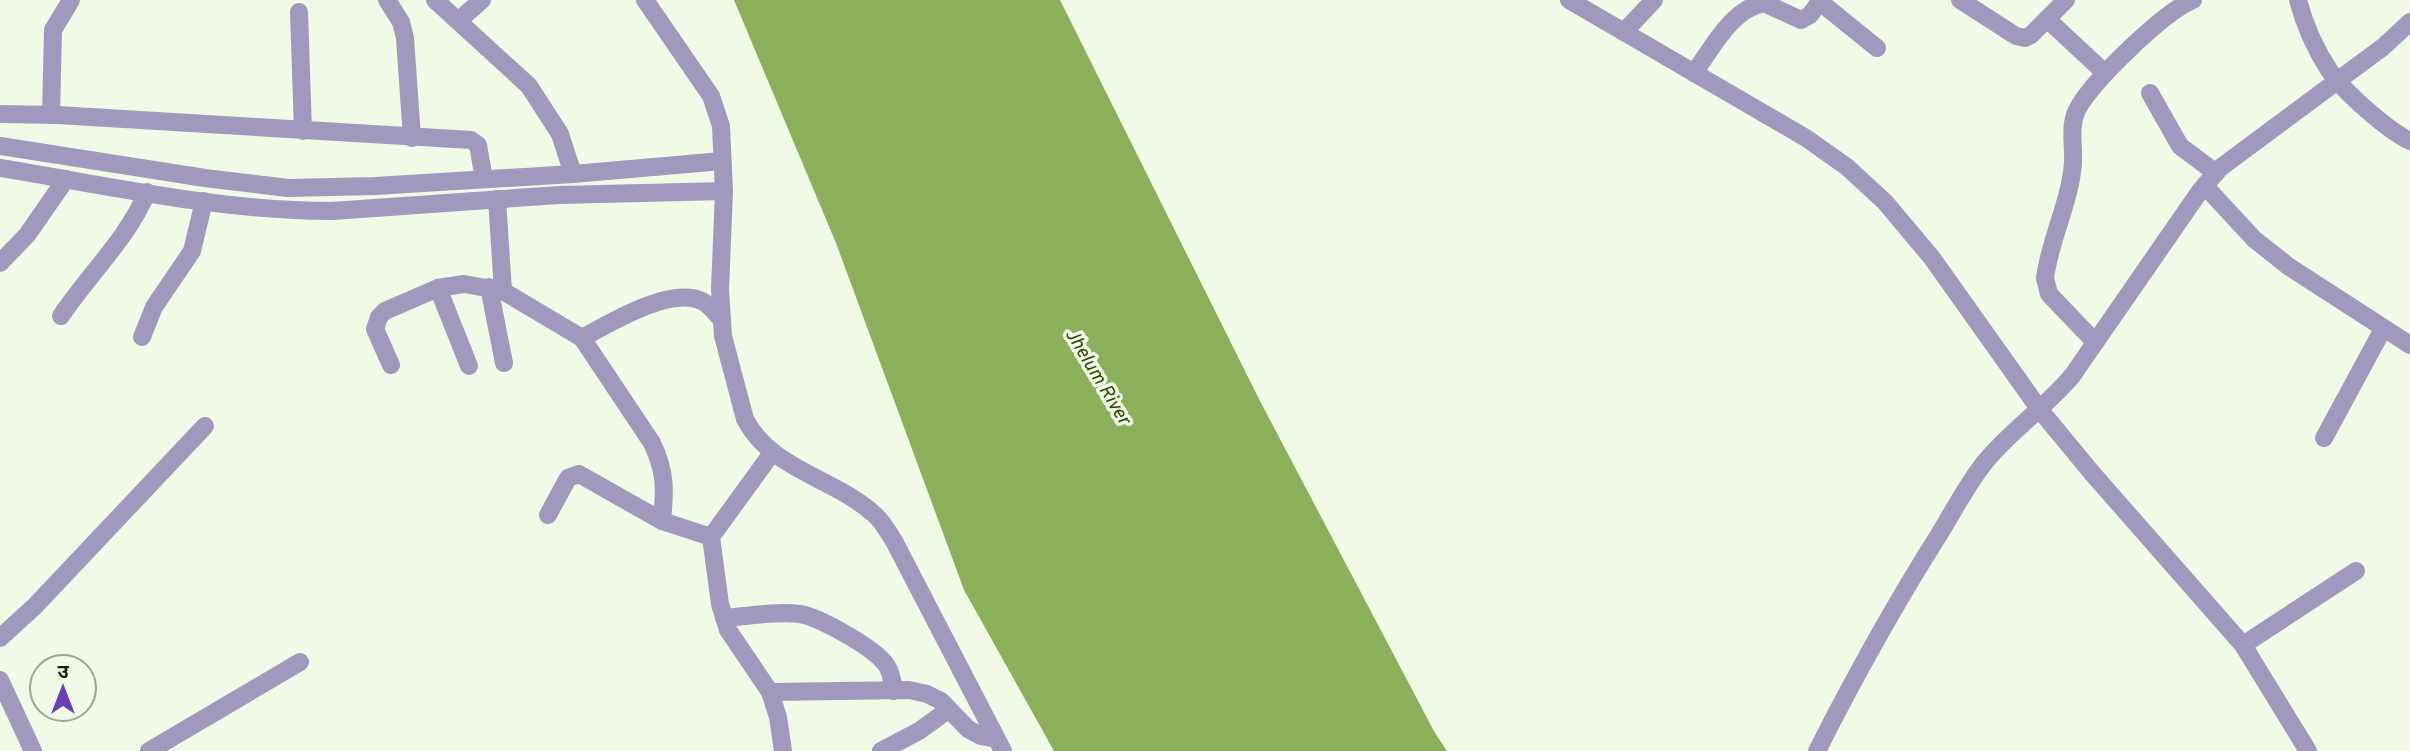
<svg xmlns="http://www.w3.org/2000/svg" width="2410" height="751" viewBox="0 0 2410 751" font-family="Overpass,'Noto Sans Devanagari',sans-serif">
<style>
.water{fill:#8bb05b}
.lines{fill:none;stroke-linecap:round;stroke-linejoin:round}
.minor{stroke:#a198bd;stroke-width:18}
.labels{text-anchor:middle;stroke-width:7;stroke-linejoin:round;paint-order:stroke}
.water-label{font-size:19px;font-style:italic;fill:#2d4403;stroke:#f0fae6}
</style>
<rect width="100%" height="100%" fill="#f0fae6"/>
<polygon class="water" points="734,0 1060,0 1260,401 1435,733 1447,751 1054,751 964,590 836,243"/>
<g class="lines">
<g class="minor">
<polyline points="387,0 401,22 405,38 412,138"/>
<polyline points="435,0 529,86 560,134 573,174"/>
<path d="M645,0L711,96L721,126L724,191L720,290L723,336L745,419C771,470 835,478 875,515C883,522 888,532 894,541L1003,751"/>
<polyline points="1569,0 1806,138 1847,167 1885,202 1932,258 2040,410 2092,473 2243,645 2308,751"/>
<polyline points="1960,0 2016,36 2025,38 2031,35 2066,0"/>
<path d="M2298,0C2304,23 2316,50 2329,70C2343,91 2387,130 2410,141"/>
<polyline points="1820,2 1877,48"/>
<polyline points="299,12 303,131"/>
<polyline points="2047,19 2105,73"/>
<polyline points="458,21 482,0"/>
<polyline points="1624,32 1654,0"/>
<path d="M1694,73C1711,50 1732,8 1764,3L1801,20L1810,15L1821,0"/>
<polyline points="2150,93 2180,146 2216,173"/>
<polyline points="0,114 58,115 471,140 478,145 484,179"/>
<polyline points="51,115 53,30 71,0"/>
<polyline points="0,146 205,178 288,188 375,186 573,174 722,161"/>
<path d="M0,168C110,186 220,211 332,211L559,195L724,191"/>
<polyline points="2205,186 2254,239 2288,266 2410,345"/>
<polyline points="497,199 503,291"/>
<polyline points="0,263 27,235 66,179"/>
<polyline points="489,287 504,363"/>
<polyline points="438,288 469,366"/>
<path d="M61,316C89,274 128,238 147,192"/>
<polyline points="142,337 154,307 192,251 204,201"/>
<path d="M582,338C610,323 670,286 702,301C710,305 716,314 722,320"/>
<path d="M2095,342L2049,294L2045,278C2050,239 2070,202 2073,163C2074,145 2069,126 2077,110C2092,81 2164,12 2193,0"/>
<path d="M391,365L375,329L379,317L385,311L438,288L464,284L503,291L582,338L652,443C666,472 665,490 662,521"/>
<polyline points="2324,438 2383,329"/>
<polyline points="772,453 711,537 720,604 728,630 770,692 778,717 783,751"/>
<polyline points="548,515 568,478 579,474 662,521 711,537"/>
<path d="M724,618C749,616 775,611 800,614C819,617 870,646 883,661C891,669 892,680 894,691"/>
<polyline points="0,638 35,606 205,426"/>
<polyline points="2243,645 2356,571"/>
<polyline points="0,680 33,751"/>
<polyline points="770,692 909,690 927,694 941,701 968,729 981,736 996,739"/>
<polyline points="149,751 300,662"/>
<polyline points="881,751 919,731 948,710"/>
<path d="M1817,751C1855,676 1895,604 1940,533C1954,510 1968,483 1985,462C2011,430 2046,407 2072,376L2200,191L2220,168L2383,47L2410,22"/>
</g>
</g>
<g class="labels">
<g class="water-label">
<text transform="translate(1099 376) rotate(59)" y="7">Jhelum River</text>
</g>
</g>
<g transform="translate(63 688)"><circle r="33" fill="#f0fae6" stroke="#9ba293" stroke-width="2"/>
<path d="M0-5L12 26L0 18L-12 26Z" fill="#6b3fb7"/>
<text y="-10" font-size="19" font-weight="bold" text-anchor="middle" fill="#1b1e17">उ</text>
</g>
</svg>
